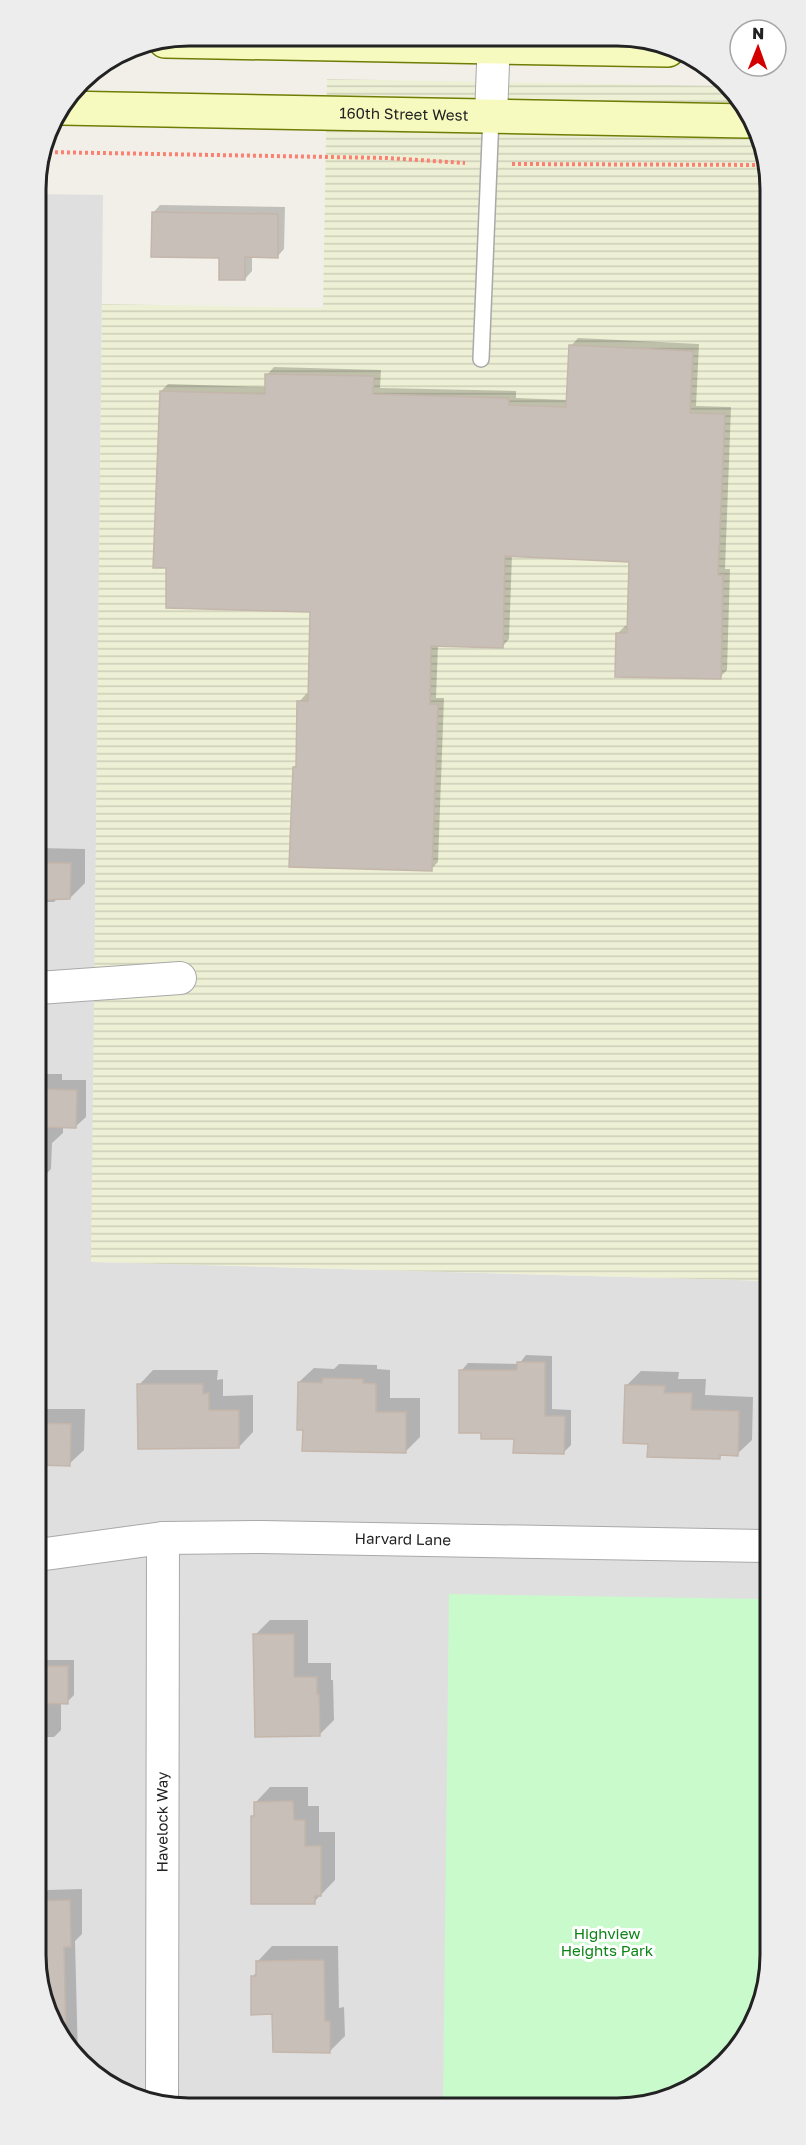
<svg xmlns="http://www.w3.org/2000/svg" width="806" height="2145" viewBox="0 0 806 2145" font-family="'Golos Text',sans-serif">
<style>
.residential{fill:#e0dfdf}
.farmland{fill:url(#farmland-rules)}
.park{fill:#c8facc}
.shadow{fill:#0003}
.building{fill:#c7bfb8;stroke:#c4b6ab;stroke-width:1.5}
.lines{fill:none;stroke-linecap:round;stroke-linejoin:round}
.lane-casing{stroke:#a9a9a9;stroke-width:18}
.street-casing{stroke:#a9a9a9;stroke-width:34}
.secondary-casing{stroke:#707d05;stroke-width:36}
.path{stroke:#fa8072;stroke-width:4;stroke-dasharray:3 3;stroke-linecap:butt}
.lane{stroke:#fff;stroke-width:15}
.street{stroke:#fff;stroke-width:32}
.secondary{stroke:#f7fabf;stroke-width:33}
.labels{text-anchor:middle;stroke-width:6;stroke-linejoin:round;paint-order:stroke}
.street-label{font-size:15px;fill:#222;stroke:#fff}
.park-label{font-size:15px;fill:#0c8416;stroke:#fff}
.rim{fill:none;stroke:#222;stroke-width:3}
</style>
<defs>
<pattern id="farmland-rules" width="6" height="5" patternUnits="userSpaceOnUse" patternTransform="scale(1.5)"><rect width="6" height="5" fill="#eef0d5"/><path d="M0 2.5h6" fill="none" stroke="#ccceb7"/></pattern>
</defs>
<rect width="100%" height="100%" fill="#f2efe9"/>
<polygon class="residential" points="36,194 103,195 92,1262 769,1281 770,1966 758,2014 732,2057 694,2088 647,2106 160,2106 81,2064 39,1986"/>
<polygon class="farmland" points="327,79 728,86 767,159 769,1281 91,1262 102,304 323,308"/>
<polygon class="park" points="449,1594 769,1599 770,1966 758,2014 732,2057 694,2088 647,2106 443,2106"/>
<g class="shadow">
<polygon points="160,205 285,207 284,249 277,257 252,256 252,271 245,279 221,257 153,213"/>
<polygon points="578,338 699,344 696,406 731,407 725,569 730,569 727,670 720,677 618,633 625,626 629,626 631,560 512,555 509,639 502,647 438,645 436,698 444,698 438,862 431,869 294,767 298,764 299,702 306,694 310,694 312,611 161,391 168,384 267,387 267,375 274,367 381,370 380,388 516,391 516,398 568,400 571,346"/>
<polygon points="37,848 85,849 85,883 70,898 58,898 54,902 37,902"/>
<polygon points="38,1074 62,1074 62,1080 86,1080 86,1117 75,1127 63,1126 63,1133 52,1143 51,1169 41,1179 38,1179"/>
<polygon points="526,1355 552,1356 552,1409 571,1410 571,1445 564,1452 515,1438 482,1431 461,1371 468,1363 519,1364"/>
<polygon points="339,1364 377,1365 377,1369 390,1370 390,1398 420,1398 420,1437 405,1452 304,1428 299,1382 314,1368 334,1369"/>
<polygon points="153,1370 218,1370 217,1380 223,1379 223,1396 253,1395 253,1432 239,1447 139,1385"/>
<polygon points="641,1371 679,1372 678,1379 706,1379 705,1395 753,1397 752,1440 737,1454 723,1454 719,1458 649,1443 627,1385"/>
<polygon points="38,1409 85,1409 84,1450 69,1464 38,1464"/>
<polygon points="270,1620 308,1620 308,1663 331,1663 331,1680 333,1680 334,1720 319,1735 255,1635"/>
<polygon points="39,1660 74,1660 74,1695 67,1702 61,1702 61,1730 54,1737 39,1737"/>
<polygon points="270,1787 308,1787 308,1806 319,1806 319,1832 335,1832 335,1880 314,1902 253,1817 255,1814 256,1802"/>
<polygon points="82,1889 82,1934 75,1941 78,2059 39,1986 39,1899 48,1890"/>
<polygon points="272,1946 338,1946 339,2008 344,2007 345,2036 330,2051 274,2013 252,1977 258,1971 258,1961"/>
</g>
<g class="building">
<polygon points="152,212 278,214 278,258 245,257 245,280 219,280 219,258 151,257"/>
<polygon points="569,345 693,351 690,413 725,414 718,575 723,575 721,679 615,677 616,633 627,633 629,562 505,556 503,648 431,646 430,704 438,704 432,871 289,867 293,767 296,767 297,701 308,701 310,612 166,608 166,568 153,568 160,391 265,394 265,374 374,376 373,394 509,398 509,405 566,407"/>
<polygon points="37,863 71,863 70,899 37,900"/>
<polygon points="38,1089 77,1090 76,1128 38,1127"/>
<polygon points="517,1362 545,1362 545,1416 565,1416 564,1454 513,1453 514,1439 481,1439 481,1433 459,1433 459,1370 517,1370"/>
<polygon points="323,1378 363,1379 363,1383 376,1384 376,1412 406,1412 406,1453 302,1451 303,1430 297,1430 298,1382 322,1383"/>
<polygon points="137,1384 203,1384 203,1394 209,1393 209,1410 239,1410 239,1448 138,1449"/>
<polygon points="625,1385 665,1386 664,1393 692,1393 691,1410 739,1411 738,1456 720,1455 720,1459 647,1457 648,1444 623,1443"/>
<polygon points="38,1423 71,1424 70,1466 38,1465"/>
<polygon points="253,1634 294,1634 294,1677 317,1677 317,1694 319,1694 320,1736 255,1737"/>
<polygon points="39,1666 68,1666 68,1704 39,1703"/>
<polygon points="293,1801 294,1820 305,1820 305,1846 321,1846 321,1896 315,1896 315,1904 251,1904 251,1816 254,1816 254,1802"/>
<polygon points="70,1900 71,1947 64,1947 66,2036 39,1986 39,1901"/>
<polygon points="324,1960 325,2021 330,2021 330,2053 273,2052 272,2014 251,2015 251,1976 256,1976 256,1961"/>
</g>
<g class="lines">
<g class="lane-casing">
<polyline id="lane" points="481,359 491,116"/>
</g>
<g class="street-casing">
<g id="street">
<polyline points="491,116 494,38"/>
<polyline points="38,988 180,978"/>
<path id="s1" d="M38,1555L163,1538L261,1537L769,1546"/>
<path id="s2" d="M162,2106L163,1538"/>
</g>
</g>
<g class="secondary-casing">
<g id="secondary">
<polyline points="165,41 668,50"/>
<path id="s3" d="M62,108L747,121"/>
</g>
</g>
<g class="path">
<polyline points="43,152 387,158 465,163"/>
<polyline points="512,164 767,165"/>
</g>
<use href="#lane" class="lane"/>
<use href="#street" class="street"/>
<use href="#secondary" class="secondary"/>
</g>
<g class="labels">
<g class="street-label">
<text dy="5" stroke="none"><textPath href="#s3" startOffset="342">160th Street West</textPath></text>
<text dy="5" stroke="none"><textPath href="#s1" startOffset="366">Harvard Lane</textPath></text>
<text dy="5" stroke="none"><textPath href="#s2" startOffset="284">Havelock Way</textPath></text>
</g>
<g class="park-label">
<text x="607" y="1939">Highview<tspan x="607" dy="17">Heights Park</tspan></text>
</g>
</g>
<path d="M0 0H806V2145H0ZM189 46H617A143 143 0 0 1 760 189V1955A143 143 0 0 1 617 2098H189A143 143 0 0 1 46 1955V189A143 143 0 0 1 189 46Z" fill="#ededed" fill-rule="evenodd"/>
<path class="rim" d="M189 46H617A143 143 0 0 1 760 189V1955A143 143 0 0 1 617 2098H189A143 143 0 0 1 46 1955V189A143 143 0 0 1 189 46Z"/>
<g transform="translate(758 48) rotate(1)"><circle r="28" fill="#ffffff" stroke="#a7a7a7" stroke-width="1.5"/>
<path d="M0-4.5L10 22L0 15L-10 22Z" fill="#d40000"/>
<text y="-9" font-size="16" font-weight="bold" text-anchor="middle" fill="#222222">N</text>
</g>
</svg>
